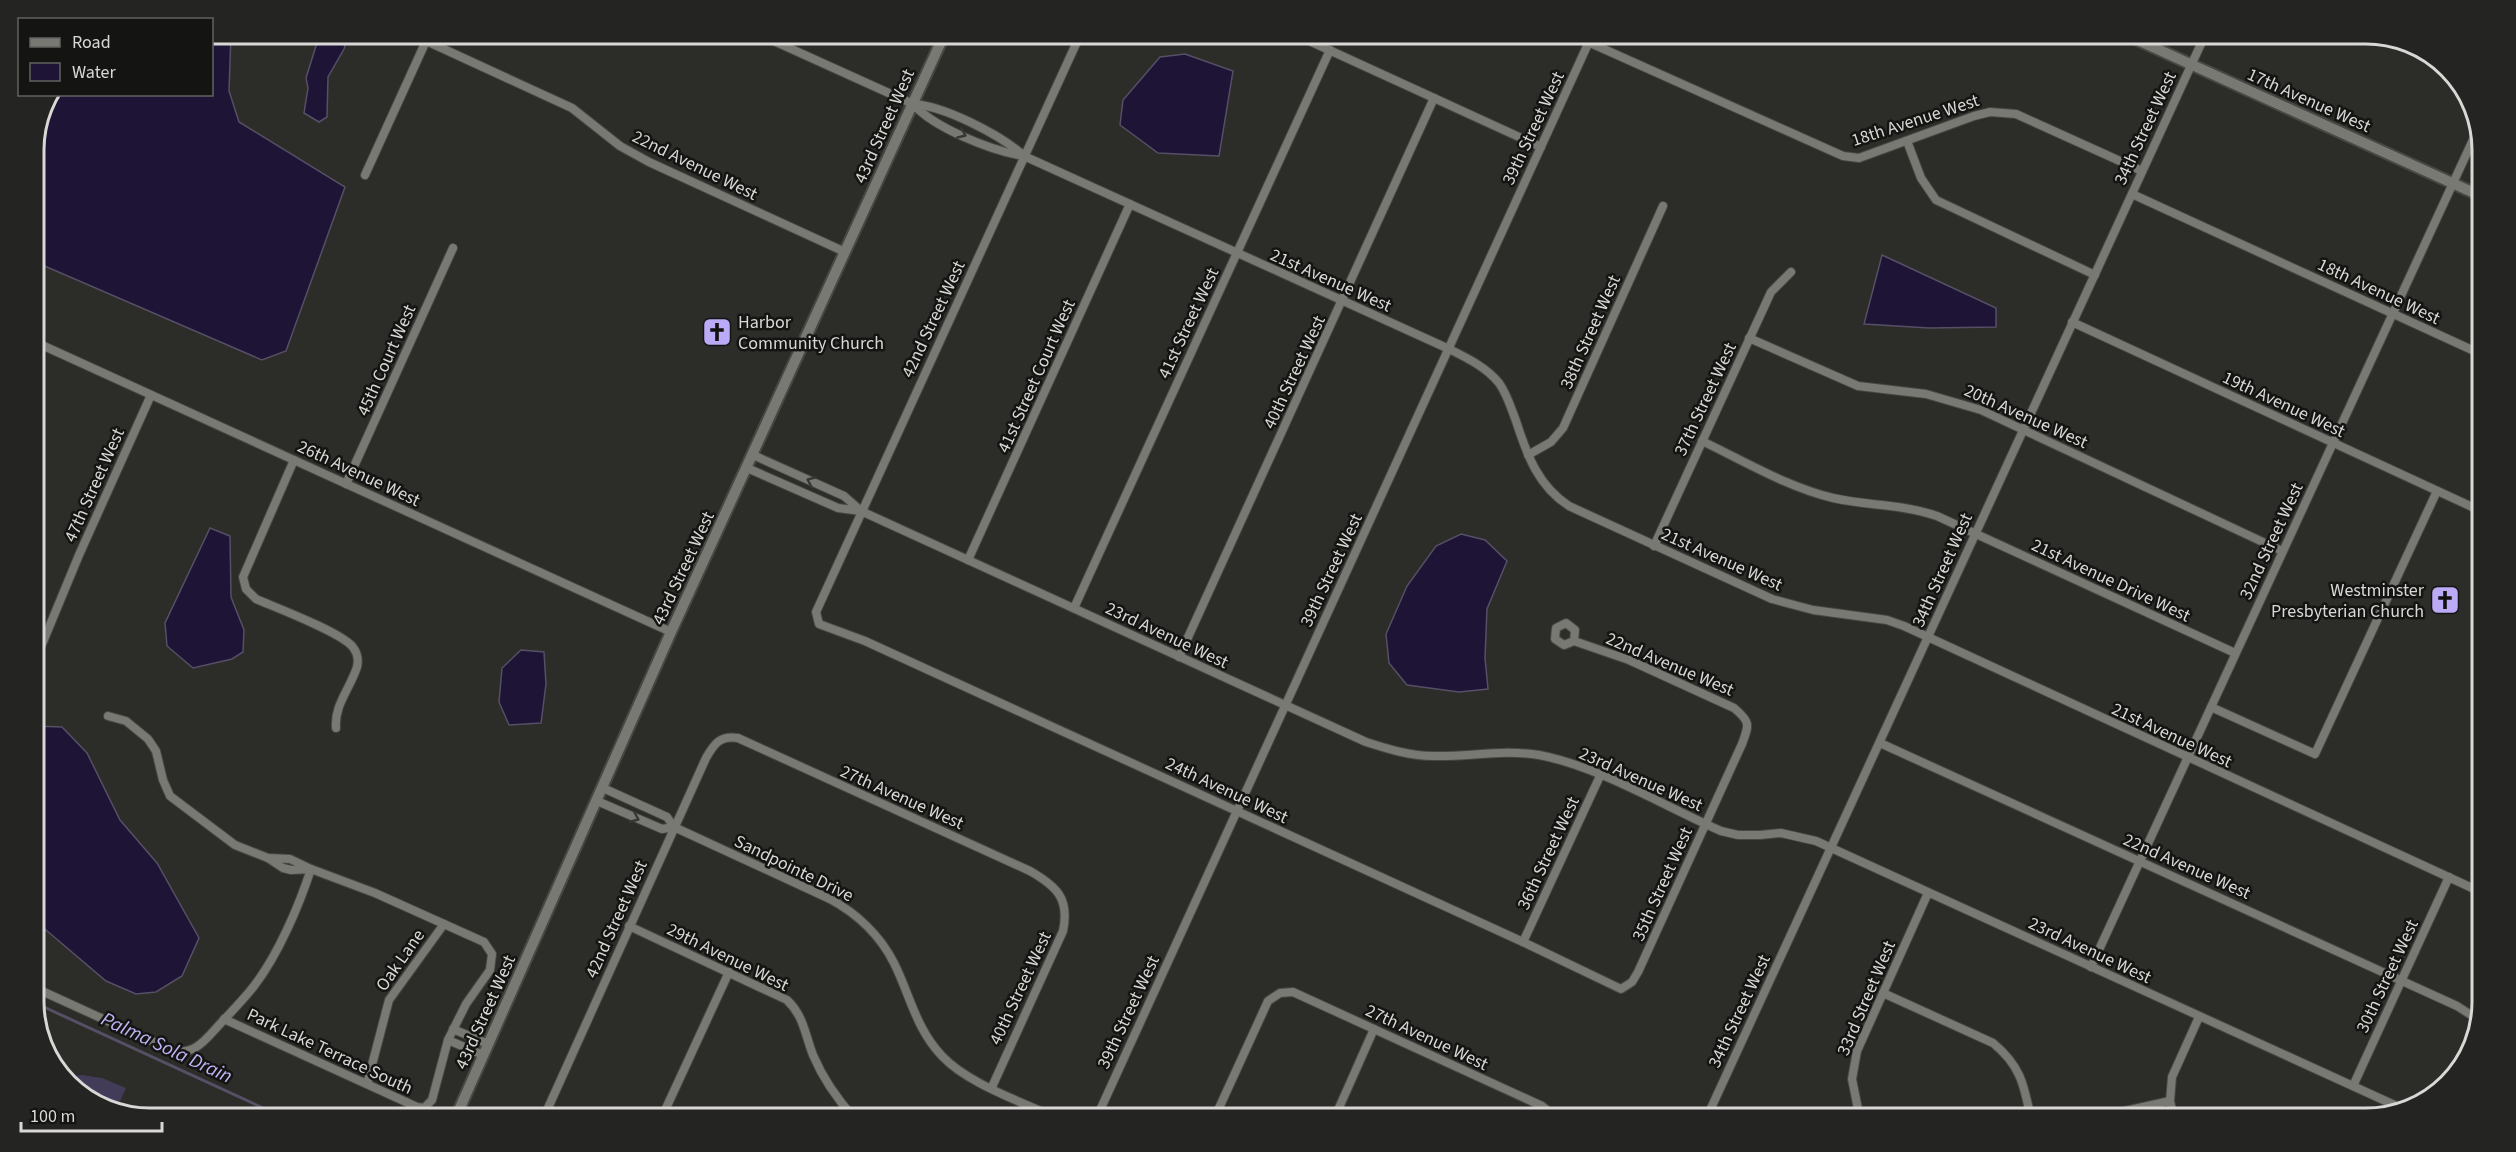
<svg xmlns="http://www.w3.org/2000/svg" width="2516" height="1152" viewBox="0 0 2516 1152" font-family="'Source Sans 3',sans-serif">
<style>
.green{fill:#433c59}
.water{fill:#1e1436;stroke:#564f66;stroke-width:1.5}
.lines{fill:none;stroke-linecap:round;stroke-linejoin:round}
.stream{stroke:#564f66;stroke-width:3}
.street-casing{stroke:#484743;stroke-width:10}
.secondary-casing{stroke:#484743;stroke-width:14}
.street{stroke:#797974;stroke-width:8}
.secondary{stroke:#797974;stroke-width:10}
.oneway{stroke:#373734}
.labels{text-anchor:middle;stroke-width:5;stroke-linejoin:round;paint-order:stroke}
.street-label{font-size:18px;fill:#d9d8d6;stroke:#141412}
.poi-label{font-size:18px;fill:#d9d8d6;stroke:#141412;text-anchor:start}
.water-label{font-size:20px;font-style:italic;fill:#c1b3f5;stroke:#141412}
.rim{fill:none;stroke:#d9d8d6;stroke-width:3}
</style>
<rect width="100%" height="100%" fill="#2c2c28"/>
<polygon class="green" points="82,1075 102,1078 126,1088 115,1112 105,1110 63,1077"/>
<g class="water">
<polygon points="212,33 231,33 229,91 239,122 345,187 286,351 262,360 33,261 33,143 48,95 212,94"/>
<polygon points="320,33 349,33 344,49 328,77 327,117 319,122 304,113 308,88 306,78"/>
<polygon points="1185,54 1233,71 1219,156 1158,153 1120,125 1123,100 1160,57"/>
<polygon points="1882,255 1996,308 1996,327 1929,328 1864,324"/>
<polygon points="210,528 230,536 231,597 244,630 243,652 232,659 193,668 167,646 165,623"/>
<polygon points="1461,534 1485,540 1507,561 1487,609 1485,658 1488,689 1459,692 1407,685 1389,663 1386,634 1407,586 1436,546"/>
<polygon points="521,650 544,652 546,684 541,723 509,725 499,702 502,668"/>
<polygon points="33,726 62,727 87,753 120,820 157,863 199,938 182,976 156,992 136,994 106,981 33,919"/>
</g>
<g class="lines">
<polyline class="stream" points="33,1002 287,1119"/>
<g class="street-casing">
<g id="street">
<polyline points="409,33 572,108 620,146 649,162 845,252"/>
<path d="M756,33L913,104C944,106 999,134 1023,155"/>
<path d="M1081,33L816,612L819,624L865,641L1523,942L1621,989L1632,982L1638,972L1742,744C1749,725 1751,722 1734,708L1629,660L1574,641L1564,645L1555,639L1556,628L1566,623L1575,630L1574,641"/>
<polyline points="1292,33 1541,147"/>
<polyline points="1568,33 1843,156 1859,158 1974,116 1990,112 2016,114 2142,171"/>
<polyline points="1841,33 1858,37 1872,33"/>
<path d="M913,104C934,128 992,151 1024,156L1449,349C1467,358 1486,367 1499,383C1507,394 1511,408 1516,421C1527,455 1538,486 1569,506L1772,599L1813,610L1887,620L1904,626L2483,893"/>
<polyline points="1907,141 1921,178 1936,200 2095,275"/>
<polyline points="365,175 426,41"/>
<polyline points="2132,194 2483,355"/>
<polyline points="2072,322 2483,512"/>
<polyline points="1749,338 1858,386 1926,394 1981,410 2282,551"/>
<polyline points="33,341 671,632"/>
<path d="M1702,441C1744,461 1787,487 1833,498C1868,506 1903,504 1937,516L2235,653"/>
<polyline points="753,455 844,496 860,510"/>
<polyline points="1528,455 1551,442 1563,428 1663,206"/>
<path d="M294,460L243,577L246,589L256,599C277,608 338,631 352,646C357,652 359,659 357,667C350,689 334,705 336,728"/>
<path d="M747,468L838,508L861,511L1366,742C1388,749 1410,756 1433,756C1469,757 1503,749 1539,755C1598,766 1664,806 1721,831L1738,835H1760L1781,833L1816,841L2401,1108"/>
<polyline points="346,484 453,248"/>
<polyline points="1654,546 1771,292 1791,272"/>
<polyline points="968,560 1130,204"/>
<polyline points="1074,608 1330,50"/>
<polyline points="38,654 79,555 151,395"/>
<polyline points="1179,657 1434,98"/>
<polyline points="2211,707 2315,754 2437,491"/>
<polyline points="108,716 126,721 148,739 156,751 163,780 170,796 235,845 268,858 283,868 291,870 311,869 375,893 484,942 492,954 490,970 466,1004 448,1040 432,1100 424,1108 417,1107 224,1019"/>
<polyline points="1880,743 2457,1006 2479,1020"/>
<polyline points="603,788 667,817 674,827"/>
<path d="M597,801L662,829L674,827L830,899C856,913 880,935 894,963C910,995 916,1029 942,1056C968,1084 1023,1102 1058,1119"/>
<path d="M629,926L787,1000C804,1016 805,1035 813,1055C823,1079 838,1100 855,1119"/>
<polyline points="1523,942 1600,776"/>
<polyline points="2091,967 2478,129"/>
<path d="M33,987L171,1050C194,1057 206,1039 220,1024C232,1011 244,999 254,986C278,955 299,906 311,869L290,859L268,858"/>
<path d="M1883,993L1993,1043C2021,1066 2024,1085 2031,1119"/>
<polyline points="453,1029 488,1044"/>
<polyline points="448,1040 483,1055"/>
<polyline points="367,1084 389,1000 444,924"/>
<polyline points="2353,1086 2449,877"/>
<path d="M550,1119L548,1108L706,758C714,744 720,735 738,738L1030,871C1056,886 1070,898 1063,931L992,1087"/>
<polyline points="661,1119 729,972"/>
<polyline points="1096,1119 1593,33"/>
<polyline points="1214,1119 1268,1001 1280,993 1293,992 1542,1106 1558,1119"/>
<polyline points="1334,1119 1374,1029"/>
<polyline points="1706,1119 2206,33"/>
<polyline points="1860,1119 1852,1079 1857,1051 1928,893"/>
<polyline points="2089,1119 2170,1101"/>
<polyline points="2174,1119 2170,1101 2172,1077 2199,1017"/>
</g>
</g>
<g class="secondary-casing">
<g id="secondary">
<polyline points="2122,33 2483,197"/>
<polyline points="455,1119 671,632 945,33"/>
</g>
</g>
<use href="#street" class="street"/>
<use href="#secondary" class="secondary"/>
</g>
<defs><path id="oneway-chevron" d="M-2-3.5L2.5 0L-2 3.5" fill="none" stroke-width="1.6" stroke-linecap="round" stroke-linejoin="round" transform="scale(1.5)"/></defs>
<g class="oneway">
<use href="#oneway-chevron" transform="translate(962 134) rotate(24)"/>
<use href="#oneway-chevron" transform="translate(811 481) rotate(-156)"/>
<use href="#oneway-chevron" transform="translate(635 818) rotate(23)"/>
</g>
<defs>
<g id="church-square" transform="scale(1.5)"><rect x="-9" y="-9" width="18" height="18" rx="4" fill="#bbaaf6" stroke="#141412"/><path d="M-1.2-6h2.4v3.5h3.3v2.4h-3.3V6h-2.4V-.1h-3.3v-2.4h3.3Z" fill="#111"/></g>
</defs>
<g fill-rule="evenodd">
<use href="#church-square" x="717" y="332"/>
<use href="#church-square" x="2445" y="600"/>
</g>
<g class="labels">
<g class="street-label">
<text transform="translate(2309 100) rotate(24)" y="6">17th Avenue West</text>
<text transform="translate(1915 120) rotate(-18)" y="6">18th Avenue West</text>
<text transform="translate(884 126) rotate(-66)" y="6">43rd Street West</text>
<text transform="translate(1533 128) rotate(-65)" y="6">39th Street West</text>
<text transform="translate(2145 128) rotate(-65)" y="6">34th Street West</text>
<text transform="translate(695 165) rotate(26)" y="6">22nd Avenue West</text>
<text transform="translate(1331 280) rotate(24)" y="6">21st Avenue West</text>
<text transform="translate(2379 291) rotate(25)" y="6">18th Avenue West</text>
<text transform="translate(933 319) rotate(-65)" y="6">42nd Street West</text>
<text transform="translate(1188 323) rotate(-65)" y="6">41st Street West</text>
<text transform="translate(1590 332) rotate(-66)" y="6">38th Street West</text>
<text transform="translate(386 360) rotate(-66)" y="6">45th Court West</text>
<text transform="translate(1294 372) rotate(-65)" y="6">40th Street West</text>
<text transform="translate(1036 376) rotate(-66)" y="6">41st Street Court West</text>
<text transform="translate(1705 399) rotate(-65)" y="6">37th Street West</text>
<text transform="translate(2284 404) rotate(25)" y="6">19th Avenue West</text>
<text transform="translate(2026 416) rotate(24)" y="6">20th Avenue West</text>
<text transform="translate(359 473) rotate(25)" y="6">26th Avenue West</text>
<text transform="translate(94 485) rotate(-66)" y="6">47th Street West</text>
<text transform="translate(2271 541) rotate(-65)" y="6">32nd Street West</text>
<text transform="translate(1722 559) rotate(24)" y="6">21st Avenue West</text>
<text transform="translate(683 568) rotate(-65)" y="6">43rd Street West</text>
<text transform="translate(1331 570) rotate(-65)" y="6">39th Street West</text>
<text transform="translate(1942 570) rotate(-66)" y="6">34th Street West</text>
<text transform="translate(2111 580) rotate(25)" y="6">21st Avenue Drive West</text>
<text transform="translate(1167 635) rotate(25)" y="6">23rd Avenue West</text>
<text transform="translate(1670 664) rotate(23)" y="6">22nd Avenue West</text>
<text transform="translate(2172 735) rotate(25)" y="6">21st Avenue West</text>
<text transform="translate(1641 779) rotate(24)" y="6">23rd Avenue West</text>
<text transform="translate(1227 790) rotate(25)" y="6">24th Avenue West</text>
<text transform="translate(902 797) rotate(24)" y="6">27th Avenue West</text>
<text transform="translate(1548 853) rotate(-65)" y="6">36th Street West</text>
<text transform="translate(2187 866) rotate(24)" y="6">22nd Avenue West</text>
<text transform="translate(794 868) rotate(26)" y="6">Sandpointe Drive</text>
<text transform="translate(1662 884) rotate(-66)" y="6">35th Street West</text>
<text transform="translate(616 919) rotate(-66)" y="6">42nd Street West</text>
<text transform="translate(2090 950) rotate(25)" y="6">23rd Avenue West</text>
<text transform="translate(728 957) rotate(26)" y="6">29th Avenue West</text>
<text transform="translate(400 960) rotate(-55)" y="6">Oak Lane</text>
<text transform="translate(2387 976) rotate(-65)" y="6">30th Street West</text>
<text transform="translate(1020 988) rotate(-65)" y="6">40th Street West</text>
<text transform="translate(1866 998) rotate(-67)" y="6">33rd Street West</text>
<text transform="translate(1739 1011) rotate(-65)" y="6">34th Street West</text>
<text transform="translate(485 1012) rotate(-66)" y="6">43rd Street West</text>
<text transform="translate(1128 1012) rotate(-65)" y="6">39th Street West</text>
<text transform="translate(1427 1037) rotate(25)" y="6">27th Avenue West</text>
<text transform="translate(330 1051) rotate(25)" y="6">Park Lake Terrace South</text>
</g>
<g class="poi-label">
<text x="738" y="328">Harbor<tspan x="738" dy="21">Community Church</tspan></text>
<text x="2424" y="596" text-anchor="end">Westminster<tspan x="2424" dy="21">Presbyterian Church</tspan></text>
</g>
<g class="water-label">
<text transform="translate(167 1047) rotate(25)" y="7">Palma Sola Drain</text>
</g>
</g>
<path d="M0 0H2516V1152H0ZM150 44H2366A106 106 0 0 1 2472 150V1002A106 106 0 0 1 2366 1108H150A106 106 0 0 1 44 1002V150A106 106 0 0 1 150 44Z" fill="#242422" fill-rule="evenodd"/>
<path class="rim" d="M150 44H2366A106 106 0 0 1 2472 150V1002A106 106 0 0 1 2366 1108H150A106 106 0 0 1 44 1002V150A106 106 0 0 1 150 44Z"/>
<rect x="18" y="18" width="195" height="78" fill="#141412" stroke="#636260" stroke-width="1.5"/>
<rect x="30" y="38" width="30" height="9" fill="#797974" stroke="#636260" stroke-width="1.5"/>
<text x="72" y="48" font-size="18" fill="#d9d8d6">Road</text>
<rect x="30" y="63" width="30" height="18" fill="#1e1436" stroke="#636260" stroke-width="1.5"/>
<text x="72" y="78" font-size="18" fill="#d9d8d6">Water</text>
<path d="M21 1122v9h141v-9" fill="none" stroke="#d9d8d6" stroke-width="3"/>
<text x="30" y="1122" font-size="18" fill="#d9d8d6" stroke="#141412" stroke-width="4.5" paint-order="stroke">100 m</text>
</svg>
